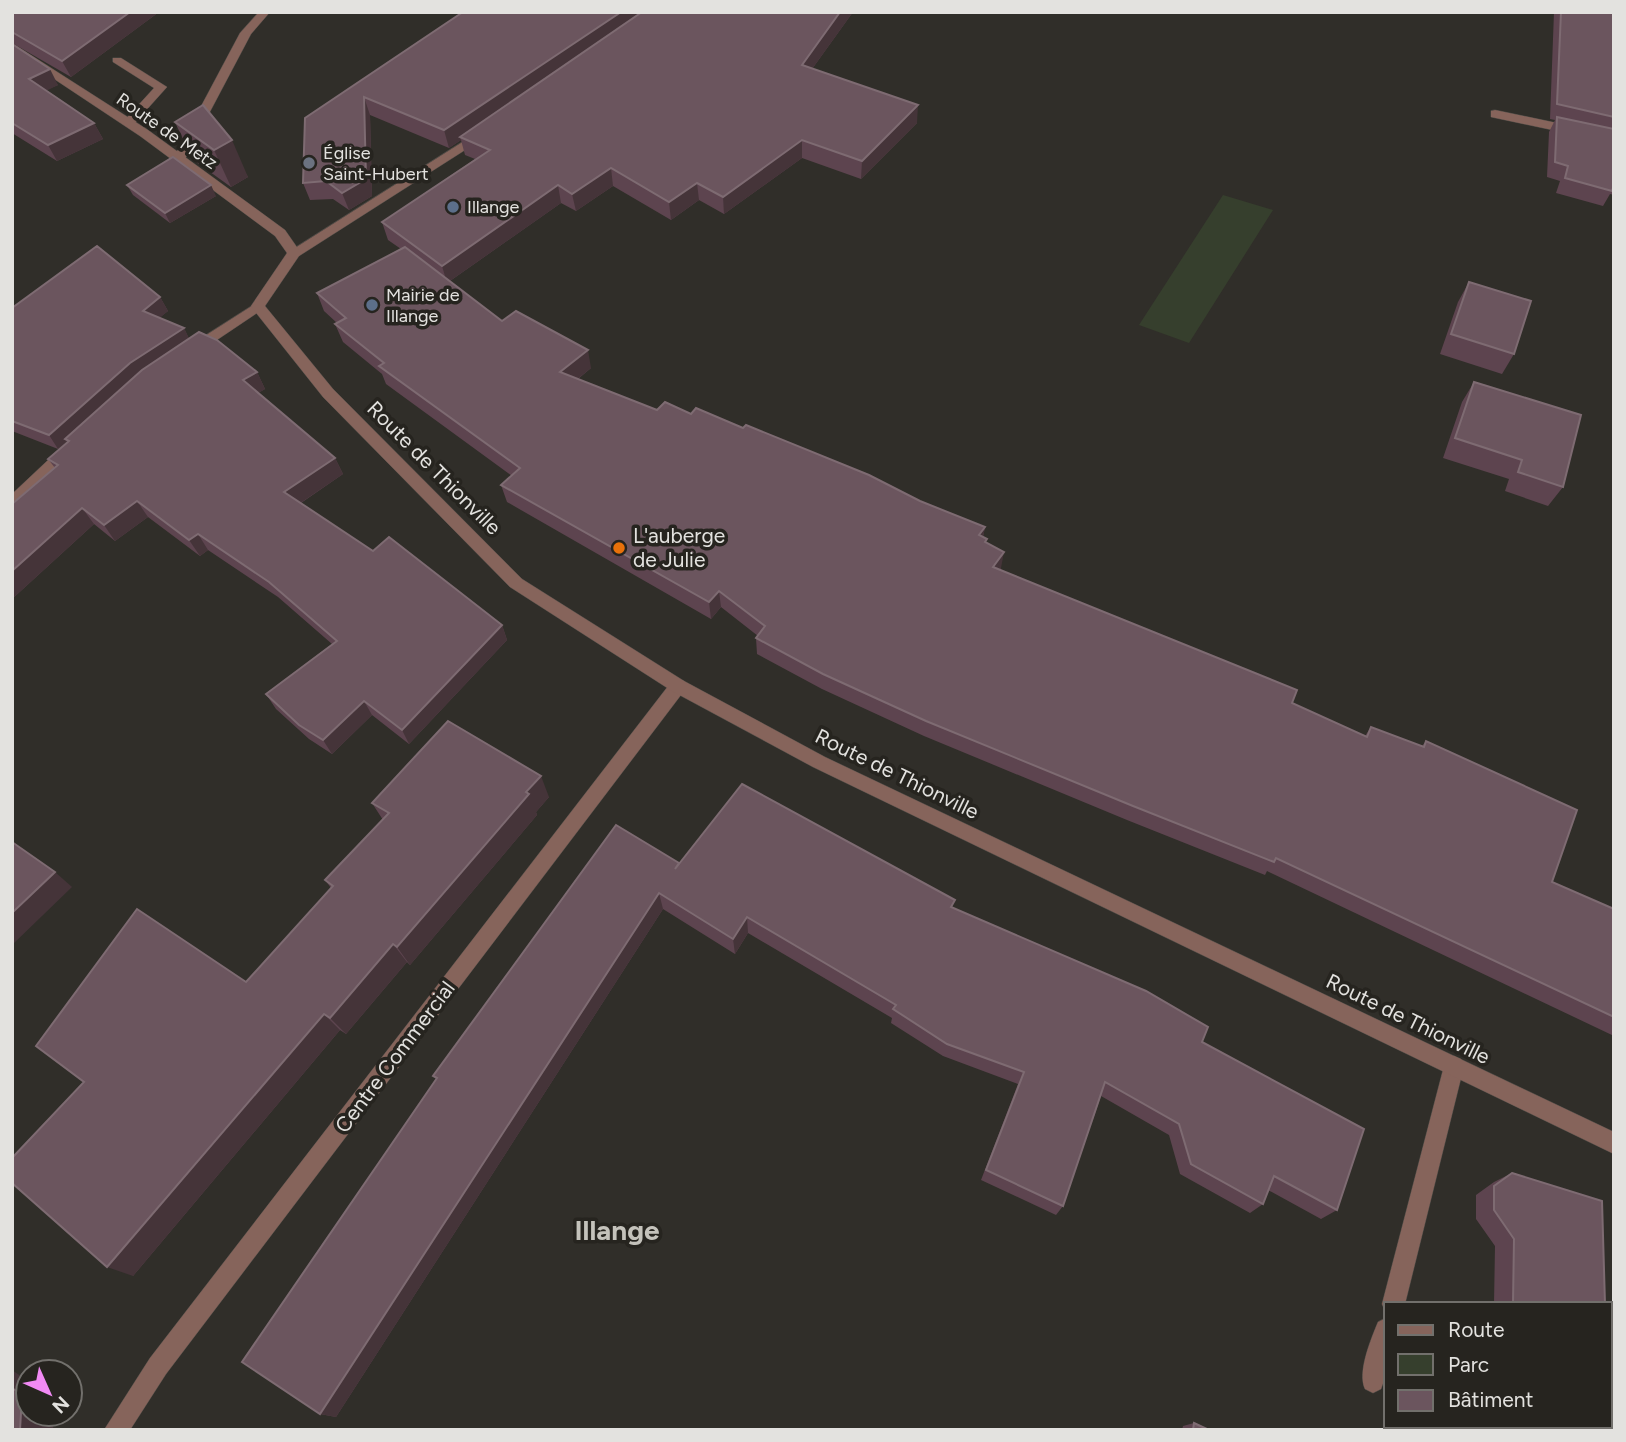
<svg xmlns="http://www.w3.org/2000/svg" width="1626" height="1442" viewBox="0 0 1626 1442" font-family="Figtree,sans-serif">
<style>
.green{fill:#363f2d}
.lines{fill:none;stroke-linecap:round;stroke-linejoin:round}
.service-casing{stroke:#4d4b46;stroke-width:1}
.minor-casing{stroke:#4d4b46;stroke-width:1}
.tertiary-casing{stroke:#4d4b46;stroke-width:1}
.service{fill:#86645b;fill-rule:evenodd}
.minor{fill:#86645b;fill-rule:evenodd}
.tertiary{fill:#86645b;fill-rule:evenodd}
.wall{fill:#5d444f}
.shaded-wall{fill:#453439}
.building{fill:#6b555e;stroke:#7e6b72;stroke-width:2}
.worship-dot{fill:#6b7280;stroke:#26241f;stroke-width:2.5}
.service-dot{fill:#5c6f8a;stroke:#26241f;stroke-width:2.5}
.food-dot{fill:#e8710a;stroke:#26241f;stroke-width:2.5}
.labels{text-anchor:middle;stroke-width:7;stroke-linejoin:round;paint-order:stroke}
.far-street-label{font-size:18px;fill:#e3e2df;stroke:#26241f}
.far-poi-label{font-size:18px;fill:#e3e2df;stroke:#26241f;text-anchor:start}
.street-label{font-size:21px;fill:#e3e2df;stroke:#26241f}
.poi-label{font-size:21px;fill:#e3e2df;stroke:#26241f;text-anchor:start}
.near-quarter-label{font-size:28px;font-weight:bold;fill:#c4c2bb;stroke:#26241f}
</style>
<rect width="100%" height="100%" fill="#302e29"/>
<polygon class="green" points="1223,195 1273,210 1189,343 1139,325"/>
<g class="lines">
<g class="service-casing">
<g id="service">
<polygon points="113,58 121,58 167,87 132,126 122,123 154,88 113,62"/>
<polygon points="1454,1056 1461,1059 1464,1066 1405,1304 1386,1304 1386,1313 1382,1304 1444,1066 1447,1059"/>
<path d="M1386,1318V1375L1381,1389L1373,1393L1365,1389C1357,1372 1371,1339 1378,1322Z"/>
</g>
</g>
<g class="minor-casing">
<g id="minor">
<polygon points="259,12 270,12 251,34 185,159 175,162 173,159 240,33"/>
<polygon points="1495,110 1614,135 1614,143 1491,117 1491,111"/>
<polygon points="483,129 489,133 487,136 299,256 294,257 287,253"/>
<polygon points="258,302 263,303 263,309 199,352 189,352 189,346"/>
<polygon points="68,445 75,450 73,454 17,507 12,509 12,494 63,446"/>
<polygon points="678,679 684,681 687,686 684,691 166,1374 130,1430 104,1430 150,1358 672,681"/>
</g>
</g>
<g class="tertiary-casing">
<polygon id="tertiary" points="12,43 148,130 285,230 301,253 265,306 333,389 522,579 684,681 825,757 1614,1132 1614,1154 813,767 672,691 510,587 323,397 253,309 251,306 287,253 275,236 140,136 12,51"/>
</g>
<use href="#service" class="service"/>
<use href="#minor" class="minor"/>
<use href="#tertiary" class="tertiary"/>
</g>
<g class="wall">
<polygon points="12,12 159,12 71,77 12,43"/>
<polygon points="463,12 853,12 812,69 917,123 861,179 802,158 724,214 699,200 671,220 613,186 576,211 561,203 450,281 502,321 591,368 578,379 657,410 691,414 920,501 985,527 983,537 1001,568 1000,570 1365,736 1371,727 1422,746 1426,741 1552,882 1614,909 1614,1036 1267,871 1265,875 1127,820 924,736 822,689 757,654 756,638 758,636 721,607 711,619 507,502 501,485 512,476 386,384 382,374 343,342 335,324 337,323 324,311 317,293 401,249 388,240 382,222 475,159 465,155 461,140 449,148 370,115 372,196 349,210 333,199 310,200 303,183 305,118"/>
<polygon points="1554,12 1614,12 1614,195 1610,194 1603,206 1556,193 1560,181 1547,177 1549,132 1555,120 1550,119"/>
<polygon points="12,44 58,85 46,90 94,123 103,139 57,161 12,133"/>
<polygon points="203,105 248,177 231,187 192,159 175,122"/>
<polygon points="127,185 216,196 170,223 133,195"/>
<polygon points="1469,282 1514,354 1502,374 1440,354 1458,302"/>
<polygon points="160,297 168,311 159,318 184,328 189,339 257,372 265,389 258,393 335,458 343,474 301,503 373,551 502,625 507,640 409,744 372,715 332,754 309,739 276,709 266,694 332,644 278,597 208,550 200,556 148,517 115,541 94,524 12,599 55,468 48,459 67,442 67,441 58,449 12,431 12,308"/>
<polygon points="1474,382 1563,487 1548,506 1505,491 1509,479 1443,458 1462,402"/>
<polygon points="549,797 536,812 537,815 410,965 407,962 346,1034 340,1030 133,1276 84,1082 246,982 331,888 325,880 383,820 372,803"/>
<polygon points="679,863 953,908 1202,1042 1337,1210 1321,1219 1268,1190 1263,1204 1250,1213 1180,1174 1169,1135 1101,1096 1063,1206 1056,1215 981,1180 1018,1084 943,1056 891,1023 892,1018 748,933 735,954 663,909 336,1417 320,1414 437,1079 433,1076"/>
<polygon points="1512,1173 1605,1304 1494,1304 1495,1246 1476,1219 1476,1195 1494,1182"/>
<polygon points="1194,1423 1209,1430 1182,1430 1183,1426"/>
</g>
<g class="shaded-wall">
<polygon points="130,12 159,12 71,77 62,61"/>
<polygon points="621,12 649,12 460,137 461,140 449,148 444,130"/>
<polygon points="840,12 853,12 802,83 802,65"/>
<polygon points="50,69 58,85 38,95 29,79"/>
<polygon points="364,97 370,115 372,196 349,210 342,193"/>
<polygon points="918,105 917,123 861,179 862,161"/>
<polygon points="94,123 103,139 57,161 48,145"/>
<polygon points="232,140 248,177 231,187 214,150"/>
<polygon points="802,140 802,158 724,214 723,197"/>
<polygon points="611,168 613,186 576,211 572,194"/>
<polygon points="697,183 699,200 671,220 669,202"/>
<polygon points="211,185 216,196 170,223 165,213"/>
<polygon points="558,185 561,203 447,283 442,266"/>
<polygon points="160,297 168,311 151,325 143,311"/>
<polygon points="184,328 191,342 65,439 67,441 58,449 49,435 130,363"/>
<polygon points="588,350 591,368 564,390 560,372"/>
<polygon points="257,372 265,389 252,397 243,380"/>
<polygon points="335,458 343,474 293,508 284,492"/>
<polygon points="137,501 148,517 115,541 104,525"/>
<polygon points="82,508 94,524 12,599 12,571"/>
<polygon points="985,527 982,543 979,535"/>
<polygon points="198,534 208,550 200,556 189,540"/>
<polygon points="1004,552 1001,568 990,583 993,567"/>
<polygon points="719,591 721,607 711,619 709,602"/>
<polygon points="502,625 507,640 409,744 402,730"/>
<polygon points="364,701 372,715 332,754 323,740"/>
<polygon points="541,776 549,797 536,812 537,815 410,965 397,947"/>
<polygon points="55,872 72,887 12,945 12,913"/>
<polygon points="659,893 663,909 336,1417 320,1414"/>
<polygon points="747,917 748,933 735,954 733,939"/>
<polygon points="393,944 407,962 346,1034 330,1018"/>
<polygon points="324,1014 340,1030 133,1276 107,1267"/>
<polygon points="12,1370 28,1381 28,1414 54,1414 53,1430 20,1430 12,1388"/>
</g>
<g class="building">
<polygon points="12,12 130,12 62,61 12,32"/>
<polygon points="463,12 621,12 444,130 364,97 366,179 342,193 326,181 303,183 305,118"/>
<polygon points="642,12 840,12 802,65 918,105 862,161 802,140 723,197 697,183 669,202 611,168 572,194 558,185 442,266 382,222 490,150 460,137"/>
<polygon points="1561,12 1614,12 1614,117 1557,104"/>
<polygon points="12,44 50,69 29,79 94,123 48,145 12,123"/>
<polygon points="203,105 232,140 214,150 175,122"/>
<polygon points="1557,117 1614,129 1614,185 1612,191 1565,178 1568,166 1555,162"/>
<polygon points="173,157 211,185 165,213 127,185"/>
<polygon points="97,246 160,297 143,311 184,328 130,363 49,435 12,421 12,308"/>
<polygon points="405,247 502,321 516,311 588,350 560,372 657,410 665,402 691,414 696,408 743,428 746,425 869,475 920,501 985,527 979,535 987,539 985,542 1004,552 993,567 1297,690 1292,703 1367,737 1371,727 1424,747 1426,741 1577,810 1552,882 1614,909 1614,1017 1276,858 1274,862 1133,806 926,721 823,674 756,638 765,626 719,591 709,602 501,485 520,468 379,366 384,363 335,324 346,318 317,293"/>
<polygon points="1469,282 1531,301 1514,354 1451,334"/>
<polygon points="199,332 217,340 257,372 243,380 335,458 284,492 373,551 389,537 502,625 402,730 364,701 323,740 299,725 266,694 337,641 269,582 198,534 189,540 137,501 104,525 82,508 12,571 12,504 58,465 48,459 69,441 65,439 142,370"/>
<polygon points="1474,382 1581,415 1563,487 1518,472 1522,460 1455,438"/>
<polygon points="448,721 541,776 526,792 529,794 397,947 393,944 330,1018 324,1014 107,1267 12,1183 12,1158 84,1082 36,1046 137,909 246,982 333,886 325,880 389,813 372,803"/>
<polygon points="742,784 955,900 951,907 1146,991 1208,1027 1202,1042 1364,1129 1337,1210 1274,1176 1263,1204 1191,1164 1179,1124 1105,1082 1063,1206 986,1170 1024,1072 947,1044 893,1009 896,1005 747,917 733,939 659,893 320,1414 242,1362 437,1078 433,1076 616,825 679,863 675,869"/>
<polygon points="12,842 55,872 12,913"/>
<polygon points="1512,1173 1602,1201 1605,1304 1513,1304 1514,1239 1494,1210 1494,1186"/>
<polygon points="12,1388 22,1395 20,1430 12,1430"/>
<polygon points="1194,1423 1209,1430 1193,1430"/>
</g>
<circle class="worship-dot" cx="309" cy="163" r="7"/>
<g class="service-dot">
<circle cx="453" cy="207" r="7"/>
<circle cx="372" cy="305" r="7"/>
</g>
<circle class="food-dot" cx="619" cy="548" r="7"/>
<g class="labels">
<g class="far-street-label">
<text transform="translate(167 131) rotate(35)" y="6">Route de Metz</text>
</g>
<g class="far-poi-label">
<text x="323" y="159">Église<tspan x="323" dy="21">Saint-Hubert</tspan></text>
<text x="467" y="213">Illange</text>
<text x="386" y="301">Mairie de<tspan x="386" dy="21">Illange</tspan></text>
</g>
<g class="street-label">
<text transform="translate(434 468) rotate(45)" y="7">Route de Thionville</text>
<text transform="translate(897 774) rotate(26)" y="7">Route de Thionville</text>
<text transform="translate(1408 1019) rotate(26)" y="7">Route de Thionville</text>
<text transform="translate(395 1057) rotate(-53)" y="7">Centre Commercial</text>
</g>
<g class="poi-label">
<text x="633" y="543">L'auberge<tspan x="633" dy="24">de Julie</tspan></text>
</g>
<g class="near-quarter-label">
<text x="617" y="1240">Illange</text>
</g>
</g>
<rect width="1626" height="1442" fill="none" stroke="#e3e2df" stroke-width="28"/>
<rect x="1384" y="1302" width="228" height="126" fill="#26241f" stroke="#72706c" stroke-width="2"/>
<rect x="1398" y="1325" width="35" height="10" fill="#86645b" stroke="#72706c" stroke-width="2"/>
<text x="1448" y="1337" font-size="21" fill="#e3e2df">Route</text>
<rect x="1398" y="1354" width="35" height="21" fill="#363f2d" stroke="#72706c" stroke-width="2"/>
<text x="1448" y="1372" font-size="21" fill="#e3e2df">Parc</text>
<rect x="1398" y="1390" width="35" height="21" fill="#6b555e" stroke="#72706c" stroke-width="2"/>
<text x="1448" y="1407" font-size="21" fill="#e3e2df">Bâtiment</text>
<g transform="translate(49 1393) rotate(135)"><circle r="33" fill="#26241f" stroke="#72706c" stroke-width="2"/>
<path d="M0-5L12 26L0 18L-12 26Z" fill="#f18af4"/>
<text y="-10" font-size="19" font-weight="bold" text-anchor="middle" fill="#e3e2df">N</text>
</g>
</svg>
